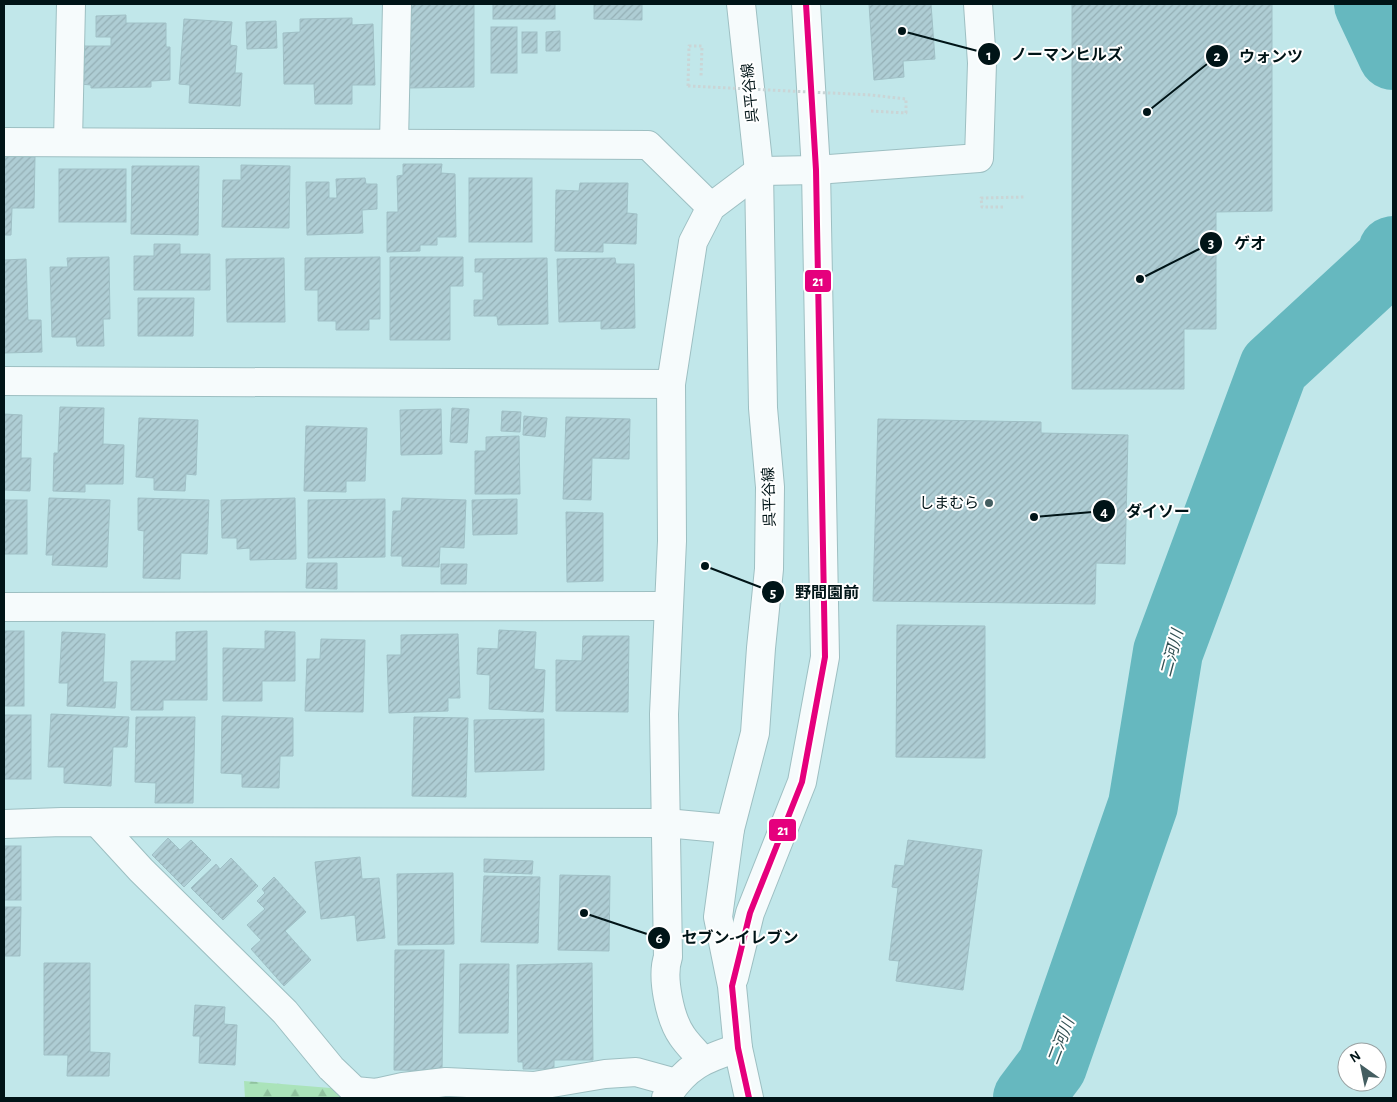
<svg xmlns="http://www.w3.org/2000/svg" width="1397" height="1102" viewBox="0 0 1397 1102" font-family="'Alegreya Sans','Noto Sans JP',sans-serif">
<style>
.forest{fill:url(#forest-firs)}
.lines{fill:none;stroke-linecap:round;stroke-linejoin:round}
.river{stroke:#66b8bf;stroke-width:70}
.building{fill:url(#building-hatch);stroke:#a0c0c6}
.minor-casing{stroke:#9dbfc2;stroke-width:30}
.tertiary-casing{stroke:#9dbfc2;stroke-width:30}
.secondary-casing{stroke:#9dbfc2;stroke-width:30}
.primary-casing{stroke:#9dbfc2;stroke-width:30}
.path{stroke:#cad5d6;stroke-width:3;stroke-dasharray:2.5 2.5;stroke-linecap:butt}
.minor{stroke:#f6fbfc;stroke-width:28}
.tertiary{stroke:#f6fbfc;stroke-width:28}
.secondary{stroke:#f6fbfc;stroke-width:28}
.primary{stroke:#f6fbfc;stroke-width:28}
.path-bridge{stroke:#cad5d6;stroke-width:3;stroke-dasharray:2.5 2.5;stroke-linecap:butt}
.bus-1-casing{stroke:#fff;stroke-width:10}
.bus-1{stroke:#e5007d;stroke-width:6}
.poi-dot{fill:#445e61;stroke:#fff;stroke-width:2}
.labels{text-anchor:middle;stroke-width:4;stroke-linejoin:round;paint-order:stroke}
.street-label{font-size:15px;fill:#001417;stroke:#fff}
.poi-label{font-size:15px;fill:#001417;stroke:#fff;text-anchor:end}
.water-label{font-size:16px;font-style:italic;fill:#315053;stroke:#fff}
.leader{fill:none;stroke:#001417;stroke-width:2}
.callout-dot{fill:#001417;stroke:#fff;stroke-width:2}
.mark-label{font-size:15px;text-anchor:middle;font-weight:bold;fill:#fff}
.callout-label{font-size:16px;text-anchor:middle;font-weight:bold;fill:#001417;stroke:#fff;stroke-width:4;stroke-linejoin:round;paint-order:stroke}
.line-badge{stroke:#fff;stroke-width:2}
.badge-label{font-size:14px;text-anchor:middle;font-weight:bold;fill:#fff}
</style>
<defs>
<pattern id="forest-firs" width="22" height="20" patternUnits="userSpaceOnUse" patternTransform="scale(1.25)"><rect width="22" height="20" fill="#aae3ba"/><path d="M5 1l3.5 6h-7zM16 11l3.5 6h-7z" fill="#90c29f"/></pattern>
<pattern id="building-hatch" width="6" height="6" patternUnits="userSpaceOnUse" patternTransform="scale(1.25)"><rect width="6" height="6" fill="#aecdd4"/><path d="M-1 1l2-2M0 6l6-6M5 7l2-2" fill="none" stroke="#94afb5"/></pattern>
</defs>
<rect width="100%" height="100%" fill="#c1e7ea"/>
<polygon class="forest" points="244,1081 453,1098 245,1098"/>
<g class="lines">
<g class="river">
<polyline points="1369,4 1393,55"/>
<polyline points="1028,1098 1052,1066 1143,805 1168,652 1274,367 1391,259 1393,251"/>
</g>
</g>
<g class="building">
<polygon points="408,4 474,4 474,87 408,88"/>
<rect x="493" y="4" width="62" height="15"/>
<polygon points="594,4 642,4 642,20 594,19"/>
<polygon points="869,4 931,4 935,59 903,61 904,77 874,80"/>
<polygon points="1072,4 1272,4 1272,211 1216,212 1216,329 1184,329 1184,389 1072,389"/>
<polygon points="126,15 126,23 166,23 166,47 170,47 170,80 151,81 151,87 91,88 91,85 80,84 80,46 111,46 111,37 96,37 96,16"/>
<polygon points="352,18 352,25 373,24 375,85 352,85 352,104 315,104 314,84 284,84 283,33 300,32 300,19"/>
<polygon points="184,19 232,22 230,45 237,46 235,73 242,73 240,106 189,103 190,85 179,84"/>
<polygon points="276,21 277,48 247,49 246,22"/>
<rect x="491" y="27" width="26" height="46"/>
<polygon points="560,31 560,51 546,51 546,32"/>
<rect x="522" y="32" width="15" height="21"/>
<polygon points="4,156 35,157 34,208 12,208 11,235 4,235"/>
<polygon points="403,164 442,164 441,173 455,174 456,237 437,237 437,245 420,245 420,251 387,252 387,212 398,212 397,176 403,175"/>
<polygon points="241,165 290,166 289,228 222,227 223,180 241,180"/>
<polygon points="132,166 199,166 198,235 131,234"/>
<rect x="59" y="169" width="67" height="53"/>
<polygon points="365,178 366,184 377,184 377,209 362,210 363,233 307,235 306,182 329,182 329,198 337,198 336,179"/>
<rect x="469" y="178" width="63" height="64"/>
<polygon points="580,183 628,183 627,213 637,214 636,244 603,243 603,252 555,251 556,190 579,191"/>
<polygon points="154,244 180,244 180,254 210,254 210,290 134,290 134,256 154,256"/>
<polygon points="109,257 110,319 103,319 104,346 77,346 76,337 52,337 50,267 68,267 67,258"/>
<polygon points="380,257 380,319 369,319 369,330 336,330 336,321 318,321 318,290 305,290 305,258"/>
<polygon points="390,257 463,257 463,286 450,286 450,340 390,340"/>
<polygon points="284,258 285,322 227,322 226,259"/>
<polygon points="547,258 548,324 498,325 497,316 474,316 474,300 483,300 483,272 475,272 475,259"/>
<polygon points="615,258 616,264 634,264 635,328 601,329 601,321 559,322 557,259"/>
<polygon points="26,259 28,320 41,320 42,352 4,353 4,260"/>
<polygon points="138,298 194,298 193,336 138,336"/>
<polygon points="60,407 104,408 103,444 124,445 123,484 85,484 85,492 53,491 54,453 58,453"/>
<polygon points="452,408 469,409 467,443 450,442"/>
<polygon points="441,409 442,454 401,455 400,410"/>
<polygon points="502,411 521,412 520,432 501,431"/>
<polygon points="4,414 22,415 21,458 31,458 30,491 4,490"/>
<polygon points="524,416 547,418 545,437 523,435"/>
<polygon points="566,417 630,419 629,459 592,458 591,500 563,499"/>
<polygon points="139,418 198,420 196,475 186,474 185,491 154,490 154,478 136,477"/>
<polygon points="878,419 1041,422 1041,433 1128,435 1125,564 1096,563 1095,604 873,601"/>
<polygon points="306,426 367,428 365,481 346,481 346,492 304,491"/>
<polygon points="519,436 520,494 475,494 475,451 486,451 486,437"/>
<polygon points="49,498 110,500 107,567 52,565 53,555 46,555"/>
<polygon points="138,498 209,500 207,554 181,553 180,579 143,578 144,531 138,530"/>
<polygon points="295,498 296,559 250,560 250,548 237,549 237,538 222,538 221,500"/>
<polygon points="402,498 466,500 464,548 440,547 439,567 402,566 402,556 391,556 393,511 401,511"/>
<polygon points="385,499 385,557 308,558 308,500"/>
<polygon points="517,499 517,534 473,535 472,500"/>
<rect x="4" y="500" width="23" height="54"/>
<polygon points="566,512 603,513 603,581 567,582"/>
<polygon points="307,563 337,563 337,589 306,588"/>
<polygon points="441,564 467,564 466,584 441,584"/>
<polygon points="897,625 985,626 985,758 896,757"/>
<polygon points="499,630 536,632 534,669 545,670 543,712 489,709 490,675 477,674 478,648 498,649"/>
<rect x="4" y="631" width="20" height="75"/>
<polygon points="207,631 207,700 163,700 163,710 131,710 131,661 176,661 176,632"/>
<polygon points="265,631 295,632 295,681 262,681 262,701 223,701 223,648 265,649"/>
<polygon points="62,632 105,634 103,682 117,682 115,708 67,706 68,683 59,683"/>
<polygon points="458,634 460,698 448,698 448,711 389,713 387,655 401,655 401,635"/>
<polygon points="583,636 629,636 628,712 556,711 556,660 582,661"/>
<polygon points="321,639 365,640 363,712 305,711 307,659 320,659"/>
<polygon points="51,714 129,717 127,747 113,747 111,786 64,783 64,767 48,767"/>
<rect x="4" y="715" width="27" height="64"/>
<polygon points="222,716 293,718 293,756 280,756 279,788 242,787 242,774 221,773"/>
<polygon points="136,717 195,717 193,803 155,803 156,783 135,782"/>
<polygon points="414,717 468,718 466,797 412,796"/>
<polygon points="544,719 544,770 475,772 474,720"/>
<polygon points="168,838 180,850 191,840 211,860 184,887 152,855"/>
<polygon points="908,840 982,850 963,990 896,981 899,961 889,960 898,888 892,887 895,865 904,866"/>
<rect x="4" y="846" width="17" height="54"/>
<polygon points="360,857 362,879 379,878 385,938 357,941 355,915 321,919 315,862"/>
<polygon points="231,858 258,886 223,920 191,888 216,864 220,869"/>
<polygon points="484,859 533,861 532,874 484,872"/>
<polygon points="453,873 454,944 398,945 397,874"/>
<polygon points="560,875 610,876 609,951 558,950"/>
<polygon points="484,876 540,877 538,943 481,942"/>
<polygon points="274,877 306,912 285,931 311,960 284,986 251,949 261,940 247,925 265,909 257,901 265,893 262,889"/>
<polygon points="4,907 21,907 20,956 4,956"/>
<polygon points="395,950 444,950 442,1071 394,1070"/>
<polygon points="44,963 90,963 90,1052 110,1053 109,1076 67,1076 68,1055 44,1055"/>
<polygon points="592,963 593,1060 554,1060 554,1069 523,1069 523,1062 518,1062 517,965"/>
<polygon points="460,964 509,964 508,1033 459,1033"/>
<polygon points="195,1005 225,1007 224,1024 237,1025 235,1065 199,1063 200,1036 193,1036"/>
</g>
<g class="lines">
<g class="minor-casing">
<g id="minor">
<polyline points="68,141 71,4"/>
<polyline points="4,142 648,145 711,207"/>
<polyline points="394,142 397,4"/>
<polyline points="816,170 979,158 982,63 978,4"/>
<path d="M671,384L672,541L664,714L668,957C661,977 670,1019 682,1036C688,1045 696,1052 702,1060"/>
<polyline points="4,607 668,606"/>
<polyline points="97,822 141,870 285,1012 331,1068 355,1091 376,1093 403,1087 446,1082 534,1086 605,1074 636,1072 676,1083"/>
<polyline points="4,824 62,822 666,823 730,829"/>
</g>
</g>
<g class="tertiary-casing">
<polyline id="tertiary" points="4,381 671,384 693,242 711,207 759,171 816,170"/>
</g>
<g class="secondary-casing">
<path id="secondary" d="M666,1098C686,1066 704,1059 738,1048"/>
</g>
<g class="primary-casing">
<g id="primary">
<polyline points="741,4 759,171 763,408 770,487 769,569 761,648 755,733 730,829 718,917 732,986 738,1048 749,1098"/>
<polyline points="734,978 750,913 802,782 825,657 816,170 806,4"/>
</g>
</g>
<g class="path">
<polyline points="688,86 689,46 702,46 701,77"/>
<polyline points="871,111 906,113 906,99 871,95"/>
<polyline points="1003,207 982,207 981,198 1024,197"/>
</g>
<use href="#minor" class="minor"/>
<use href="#tertiary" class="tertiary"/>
<use href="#secondary" class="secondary"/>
<use href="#primary" class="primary"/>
<polyline class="path-bridge" points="688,86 871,95"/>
<g class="bus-1-casing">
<polyline id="bus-1" points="749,1098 738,1048 732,986 750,913 802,782 825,657 816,170 806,4"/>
</g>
<use href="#bus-1" class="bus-1"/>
</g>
<circle class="poi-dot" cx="989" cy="503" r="5"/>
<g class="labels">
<g class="street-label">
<text transform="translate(750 93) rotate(-96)" y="5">呉平谷線</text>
<text transform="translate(769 497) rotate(-92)" y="5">呉平谷線</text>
</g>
<g class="poi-label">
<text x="979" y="508">しまむら</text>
</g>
<g class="water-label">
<text transform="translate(1171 653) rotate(-75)" y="6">二河川</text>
<text transform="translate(1060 1041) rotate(-69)" y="6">二河川</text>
</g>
</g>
<path class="leader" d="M902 31L989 54M1147 112L1217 56M1140 279L1211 243M1034 517L1104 511M705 566L773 592M584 913L659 938"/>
<g class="callout-dot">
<circle cx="902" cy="31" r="5"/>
<circle cx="1147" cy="112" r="5"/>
<circle cx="1140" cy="279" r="5"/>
<circle cx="1034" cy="517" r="5"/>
<circle cx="705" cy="566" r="5"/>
<circle cx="584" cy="913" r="5"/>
<circle cx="989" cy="54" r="12"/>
<circle cx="1217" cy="56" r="12"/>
<circle cx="1211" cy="243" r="12"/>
<circle cx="1104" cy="511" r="12"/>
<circle cx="773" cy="592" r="12"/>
<circle cx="659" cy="938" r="12"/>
</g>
<g class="mark-label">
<text x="989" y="60">1</text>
<text x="1217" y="61">2</text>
<text x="1211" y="248">3</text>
<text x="1104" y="517">4</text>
<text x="773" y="598">5</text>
<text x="659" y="943">6</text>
</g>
<g class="callout-label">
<text x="1067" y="60">ノーマンヒルズ</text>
<text x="1271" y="62">ウォンツ</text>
<text x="1250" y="249">ゲオ</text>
<text x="1158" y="517">ダイソー</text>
<text x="827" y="598">野間園前</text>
<text x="740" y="943">セブン-イレブン</text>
</g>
<g class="line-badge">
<rect x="804" y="269" width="28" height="24" rx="5" fill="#e5007d"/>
<rect x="768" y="818" width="29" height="24" rx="5" fill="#e5007d"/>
</g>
<g class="badge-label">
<text x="818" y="286">21</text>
<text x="783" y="835">21</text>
</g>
<rect width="1397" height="1102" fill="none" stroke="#001417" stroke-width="10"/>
<g transform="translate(1362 1067) rotate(327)"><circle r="24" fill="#ffffff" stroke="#99a1a2"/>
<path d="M0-4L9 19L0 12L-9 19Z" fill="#445e61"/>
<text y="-8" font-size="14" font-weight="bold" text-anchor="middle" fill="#001417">N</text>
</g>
</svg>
